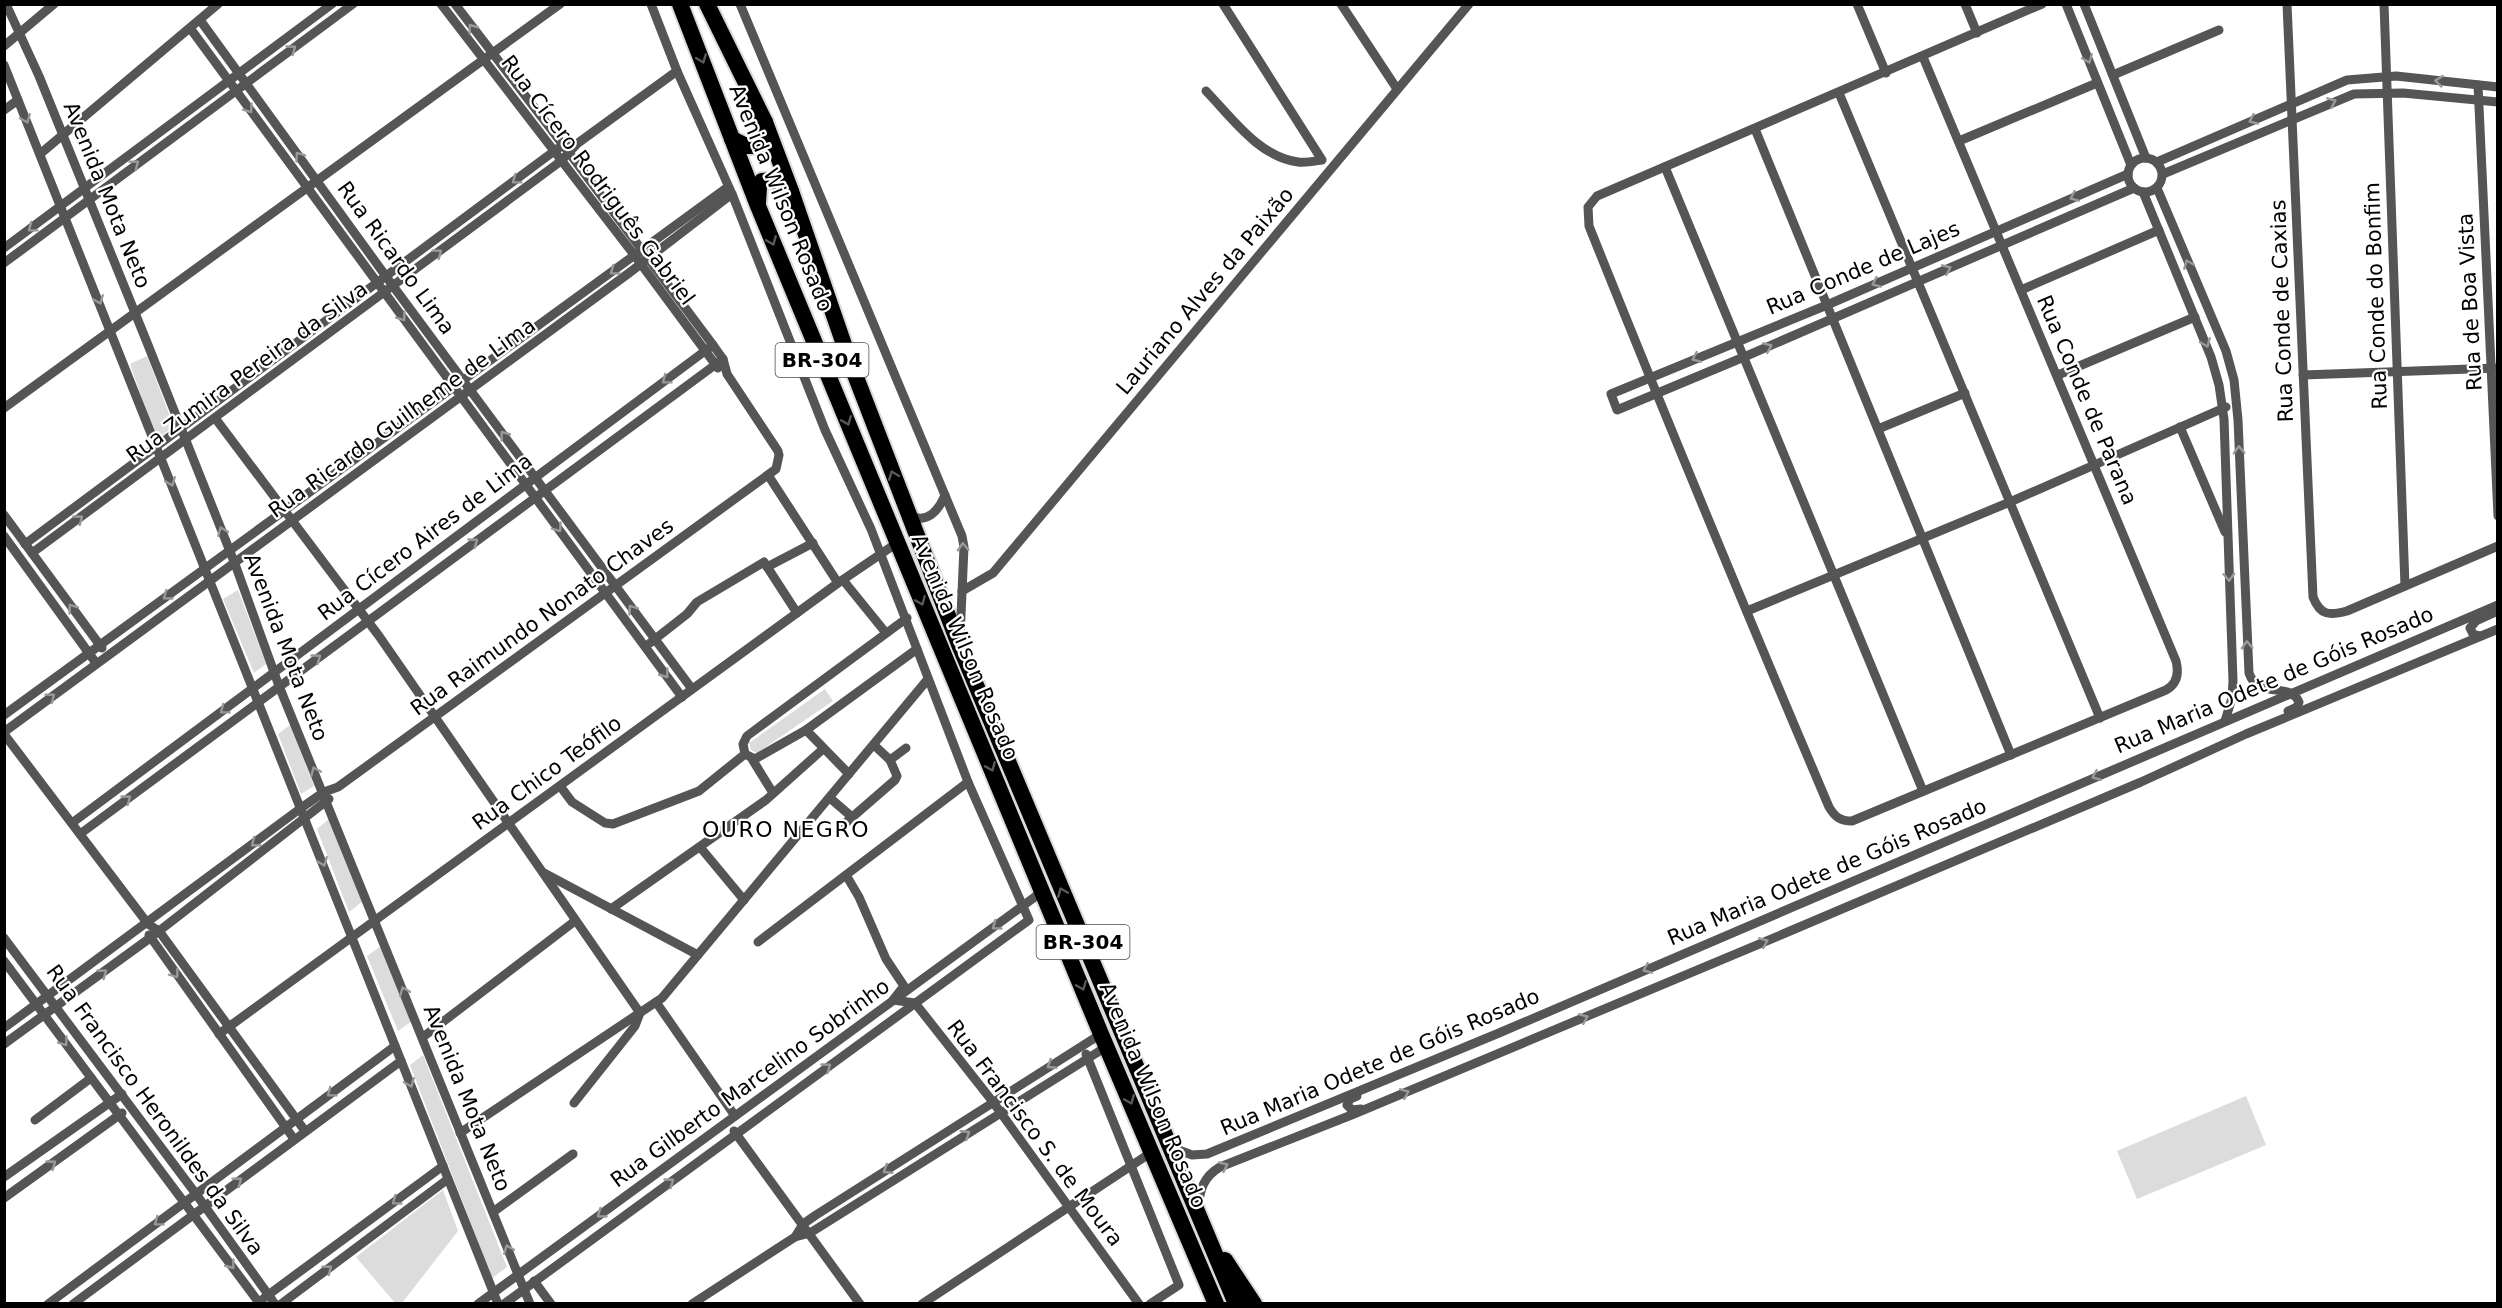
<svg xmlns="http://www.w3.org/2000/svg" width="2502" height="1308" viewBox="0 0 2502 1308" font-family="'DejaVu Sans',sans-serif">
<style>
.green{fill:#dcdcdc}
.lines{fill:none;stroke-linecap:round;stroke-linejoin:round}
.trunk-casing{stroke:#dbdbdb;stroke-width:20}
.minor{stroke:#555;stroke-width:9}
.trunk{stroke:#000;stroke-width:16}
.oneway{stroke:#999}
.oneway2{stroke:#595959}
.labels{text-anchor:middle;stroke-width:4.5;stroke-linejoin:round;paint-order:stroke}
.shield{fill:#fff;stroke:#4c4c4c;stroke-width:1.5}
.shield-label{font-size:20px;font-weight:bold;fill:#000}
.street-label{font-size:21px;fill:#000;stroke:#fff}
.neighbourhood-label{font-size:22px;letter-spacing:1.5px;fill:#000;stroke:#fff}
</style>
<rect width="100%" height="100%" fill="#fff"/>
<g class="green">
<polygon points="147,356 174,427 156,439 130,364"/>
<polygon points="238,590 266,664 254,673 223,599"/>
<polygon points="825,689 833,701 757,753 751,750 749,743"/>
<polygon points="290,725 314,786 301,794 278,734"/>
<polygon points="329,819 363,901 349,912 317,829"/>
<polygon points="381,946 412,1021 398,1031 367,956"/>
<polygon points="423,1055 507,1267 492,1278 410,1065"/>
<polygon points="2246,1096 2266,1145 2137,1199 2117,1151"/>
<polygon points="443,1190 458,1231 402,1303 395,1303 356,1257"/>
</g>
<g class="lines">
<g class="trunk-casing">
<g id="trunk">
<polyline points="680,4 758,206 1101,1034 1216,1304"/>
<polyline points="707,4 765,122 791,191 849,359 960,647 1236,1304"/>
<polyline points="732,139 746,146 757,146 764,134 765,122"/>
<polyline points="758,203 759,187 762,181 773,180 791,191"/>
<polyline points="1225,1260 1254,1304"/>
</g>
</g>
<g class="minor">
<polyline points="6,4 39,76 146,340 235,564 279,686 530,1304"/>
<polyline points="441,4 635,256 718,368"/>
<polyline points="740,4 962,536 964,547 960,638"/>
<polyline points="1341,4 1397,89"/>
<polyline points="1857,4 1886,73"/>
<polyline points="1965,4 1977,33"/>
<polyline points="2066,4 2131,165"/>
<polyline points="2084,4 2146,158"/>
<path d="M2287,4L2313,597C2320,615 2329,616 2347,611L2498,546"/>
<polyline points="2384,4 2405,586"/>
<polyline points="200,20 393,286 692,689"/>
<polyline points="190,28 682,697"/>
<polyline points="4,46 54,4"/>
<path d="M1923,57L2176,661C2179,673 2177,684 2166,690L1852,821C1840,821 1835,817 1829,807C1747,614 1667,421 1589,226L1588,207L1597,196L1611,190L2042,4"/>
<polyline points="4,65 498,1304"/>
<polyline points="2113,75 2219,30"/>
<polyline points="2478,85 2498,516"/>
<path d="M1206,91C1232,118 1259,157 1298,162C1306,163 1315,161 1322,160L1223,4"/>
<polyline points="1839,93 2100,718"/>
<polyline points="4,110 18,100"/>
<polyline points="1755,129 2011,755"/>
<polyline points="1959,141 2097,83"/>
<polyline points="40,154 218,4"/>
<circle cx="2145" cy="175" r="17"/>
<polyline points="2157,162 2347,80 2396,76 2498,87"/>
<polyline points="1665,167 1923,791"/>
<polyline points="2128,174 1827,305 1611,394 1617,410 1744,357 2134,188"/>
<polyline points="2163,174 2354,94 2403,93 2498,102"/>
<path d="M2157,188L2226,351L2234,380L2238,420L2249,673C2258,700 2290,681 2299,702L2297,707L2288,711"/>
<polyline points="2143,192 2211,357 2219,385 2224,419 2233,681 2232,698 2225,721"/>
<polyline points="4,248 332,4"/>
<polyline points="4,263 353,4"/>
<polyline points="2021,290 2159,230"/>
<polyline points="2058,375 2195,317"/>
<polyline points="2303,375 2498,368"/>
<polyline points="4,408 560,4"/>
<polyline points="215,418 379,636 640,1013"/>
<polyline points="2180,427 2225,532"/>
<polyline points="1878,429 1965,393"/>
<polyline points="768,475 838,583"/>
<polyline points="4,515 102,648"/>
<path d="M909,515C927,525 939,510 945,495"/>
<polyline points="4,536 96,663"/>
<polyline points="25,544 553,152 563,145 569,144"/>
<polyline points="32,553 561,161 578,143 677,71"/>
<polyline points="767,567 813,543"/>
<polyline points="843,580 886,633"/>
<polyline points="962,591 993,573 1469,4"/>
<polyline points="1747,611 2010,502 2226,407"/>
<polyline points="907,618 747,736 743,744 745,754 755,759 806,730 917,649"/>
<polyline points="2480,636 2473,634 2470,628 2476,621 2498,611"/>
<polyline points="650,643 687,614 697,602 764,562 797,613"/>
<polyline points="4,715 728,187"/>
<polyline points="806,730 849,774"/>
<polyline points="4,732 629,273 732,194"/>
<polyline points="4,734 148,924 159,931 305,1131"/>
<polyline points="752,759 773,793"/>
<polyline points="890,760 906,748"/>
<polyline points="560,786 572,802 605,823 613,824 699,791 745,754"/>
<polyline points="830,798 852,817"/>
<polyline points="72,823 713,345"/>
<polyline points="842,826 895,780 897,776 890,760 874,745"/>
<polyline points="80,834 723,359"/>
<polyline points="700,847 744,900"/>
<polyline points="544,873 698,955"/>
<polyline points="846,875 859,897 886,959 904,986 893,1000 915,1003 993,1102 1139,1304"/>
<polyline points="611,909 766,800 823,749"/>
<polyline points="149,935 294,1139"/>
<polyline points="4,938 196,1194 275,1304"/>
<polyline points="758,942 968,782"/>
<polyline points="4,961 260,1304"/>
<polyline points="656,1002 735,1116"/>
<polyline points="4,1028 301,808 324,792 338,787 776,469 779,455 778,451 727,374 723,359 713,345 570,154 455,4"/>
<polyline points="219,1034 838,583 897,543"/>
<polyline points="423,1037 575,921"/>
<polyline points="4,1044 150,938 329,799"/>
<polyline points="1086,1054 1179,1285 1150,1304"/>
<polyline points="1357,1096 1350,1099 1347,1105 1352,1110 1361,1109"/>
<polyline points="574,1103 635,1026 640,1013"/>
<polyline points="35,1120 91,1078"/>
<polyline points="734,1131 860,1304"/>
<polyline points="460,1133 662,998 928,679"/>
<polyline points="1171,1147 1192,1155 1207,1154 1499,1033 2498,605"/>
<polyline points="4,1177 122,1094"/>
<polyline points="4,1198 122,1113"/>
<path d="M1198,1208C1200,1190 1203,1177 1220,1167L1354,1114L1783,934L2141,782L2246,734L2498,629"/>
<polyline points="493,1212 573,1154"/>
<polyline points="795,1237 803,1224 816,1215 1101,1034"/>
<polyline points="534,1281 551,1304"/>
<polyline points="264,1298 443,1166"/>
<polyline points="48,1304 395,1046"/>
<polyline points="73,1304 401,1061"/>
<polyline points="281,1304 448,1179"/>
<polyline points="478,1304 1043,891"/>
<polyline points="504,1304 1029,920 968,782 871,529 825,430 732,194 677,71 651,4"/>
<polyline points="692,1304 795,1237 810,1233 1106,1047"/>
<polyline points="922,1304 1152,1152"/>
</g>
<use href="#trunk" class="trunk"/>
</g>
<defs><path id="oneway-chevron" d="M-2-3.5L2.5 0L-2 3.5" fill="none" stroke-width="1.6" stroke-linecap="round" stroke-linejoin="round" transform="scale(1.5)"/></defs>
<g class="oneway">
<use href="#oneway-chevron" transform="translate(472 28) rotate(-127)"/>
<use href="#oneway-chevron" transform="translate(292 49) rotate(-36)"/>
<use href="#oneway-chevron" transform="translate(2088 59) rotate(68)"/>
<use href="#oneway-chevron" transform="translate(2439 81) rotate(-174)"/>
<use href="#oneway-chevron" transform="translate(2332 102) rotate(-23)"/>
<use href="#oneway-chevron" transform="translate(249 109) rotate(54)"/>
<use href="#oneway-chevron" transform="translate(26 119) rotate(68)"/>
<use href="#oneway-chevron" transform="translate(2253 120) rotate(156)"/>
<use href="#oneway-chevron" transform="translate(299 156) rotate(-126)"/>
<use href="#oneway-chevron" transform="translate(135 164) rotate(-37)"/>
<use href="#oneway-chevron" transform="translate(516 180) rotate(143)"/>
<use href="#oneway-chevron" transform="translate(2074 197) rotate(156)"/>
<use href="#oneway-chevron" transform="translate(32 228) rotate(143)"/>
<use href="#oneway-chevron" transform="translate(438 253) rotate(-37)"/>
<use href="#oneway-chevron" transform="translate(2188 264) rotate(-113)"/>
<use href="#oneway-chevron" transform="translate(1947 269) rotate(-23)"/>
<use href="#oneway-chevron" transform="translate(614 271) rotate(144)"/>
<use href="#oneway-chevron" transform="translate(1876 283) rotate(156)"/>
<use href="#oneway-chevron" transform="translate(99 300) rotate(68)"/>
<use href="#oneway-chevron" transform="translate(402 317) rotate(54)"/>
<use href="#oneway-chevron" transform="translate(2206 343) rotate(67)"/>
<use href="#oneway-chevron" transform="translate(1768 347) rotate(-23)"/>
<use href="#oneway-chevron" transform="translate(1696 358) rotate(157)"/>
<use href="#oneway-chevron" transform="translate(666 380) rotate(143)"/>
<use href="#oneway-chevron" transform="translate(504 435) rotate(-127)"/>
<use href="#oneway-chevron" transform="translate(2239 450) rotate(-92)"/>
<use href="#oneway-chevron" transform="translate(171 482) rotate(68)"/>
<use href="#oneway-chevron" transform="translate(79 519) rotate(-36)"/>
<use href="#oneway-chevron" transform="translate(558 528) rotate(54)"/>
<use href="#oneway-chevron" transform="translate(222 531) rotate(-112)"/>
<use href="#oneway-chevron" transform="translate(474 542) rotate(-36)"/>
<use href="#oneway-chevron" transform="translate(963 547) rotate(-93)"/>
<use href="#oneway-chevron" transform="translate(2229 577) rotate(88)"/>
<use href="#oneway-chevron" transform="translate(167 596) rotate(144)"/>
<use href="#oneway-chevron" transform="translate(72 608) rotate(-126)"/>
<use href="#oneway-chevron" transform="translate(632 609) rotate(-126)"/>
<use href="#oneway-chevron" transform="translate(2247 645) rotate(-92)"/>
<use href="#oneway-chevron" transform="translate(317 658) rotate(-36)"/>
<use href="#oneway-chevron" transform="translate(665 674) rotate(53)"/>
<use href="#oneway-chevron" transform="translate(51 697) rotate(-37)"/>
<use href="#oneway-chevron" transform="translate(224 710) rotate(143)"/>
<use href="#oneway-chevron" transform="translate(315 771) rotate(-113)"/>
<use href="#oneway-chevron" transform="translate(2096 776) rotate(157)"/>
<use href="#oneway-chevron" transform="translate(127 799) rotate(-36)"/>
<use href="#oneway-chevron" transform="translate(255 843) rotate(143)"/>
<use href="#oneway-chevron" transform="translate(323 862) rotate(68)"/>
<use href="#oneway-chevron" transform="translate(996 926) rotate(144)"/>
<use href="#oneway-chevron" transform="translate(1764 942) rotate(-23)"/>
<use href="#oneway-chevron" transform="translate(1647 969) rotate(157)"/>
<use href="#oneway-chevron" transform="translate(103 973) rotate(-36)"/>
<use href="#oneway-chevron" transform="translate(175 974) rotate(54)"/>
<use href="#oneway-chevron" transform="translate(404 991) rotate(-112)"/>
<use href="#oneway-chevron" transform="translate(1584 1018) rotate(-23)"/>
<use href="#oneway-chevron" transform="translate(64 1042) rotate(54)"/>
<use href="#oneway-chevron" transform="translate(1051 1065) rotate(147)"/>
<use href="#oneway-chevron" transform="translate(827 1067) rotate(-36)"/>
<use href="#oneway-chevron" transform="translate(410 1083) rotate(68)"/>
<use href="#oneway-chevron" transform="translate(331 1093) rotate(143)"/>
<use href="#oneway-chevron" transform="translate(1405 1093) rotate(-23)"/>
<use href="#oneway-chevron" transform="translate(966 1134) rotate(-32)"/>
<use href="#oneway-chevron" transform="translate(52 1164) rotate(-36)"/>
<use href="#oneway-chevron" transform="translate(1224 1166) rotate(-25)"/>
<use href="#oneway-chevron" transform="translate(887 1170) rotate(148)"/>
<use href="#oneway-chevron" transform="translate(238 1181) rotate(-37)"/>
<use href="#oneway-chevron" transform="translate(670 1182) rotate(-36)"/>
<use href="#oneway-chevron" transform="translate(396 1201) rotate(144)"/>
<use href="#oneway-chevron" transform="translate(601 1214) rotate(144)"/>
<use href="#oneway-chevron" transform="translate(158 1222) rotate(143)"/>
<use href="#oneway-chevron" transform="translate(508 1249) rotate(-112)"/>
<use href="#oneway-chevron" transform="translate(231 1265) rotate(53)"/>
<use href="#oneway-chevron" transform="translate(328 1269) rotate(-37)"/>
</g>
<g class="oneway2">
<use href="#oneway-chevron" transform="translate(702 59) rotate(69)"/>
<use href="#oneway-chevron" transform="translate(772 241) rotate(67)"/>
<use href="#oneway-chevron" transform="translate(847 421) rotate(68)"/>
<use href="#oneway-chevron" transform="translate(893 475) rotate(-111)"/>
<use href="#oneway-chevron" transform="translate(921 601) rotate(67)"/>
<use href="#oneway-chevron" transform="translate(991 767) rotate(67)"/>
<use href="#oneway-chevron" transform="translate(1062 892) rotate(-113)"/>
<use href="#oneway-chevron" transform="translate(1082 986) rotate(68)"/>
<use href="#oneway-chevron" transform="translate(1130 1100) rotate(67)"/>
</g>
<g class="labels">
<g class="shield">
<rect x="775.5" y="343" width="93" height="34" rx="4.5"/>
<rect x="1036.5" y="925" width="93" height="34" rx="4.5"/>
</g>
<g class="shield-label">
<text x="822" y="367">BR-304</text>
<text x="1083" y="949">BR-304</text>
</g>
<g class="street-label">
<text transform="translate(598 180) rotate(53)" y="7">Rua Cícero Rodriguês Gabriel</text>
<text transform="translate(107 195) rotate(68)" y="7">Avenida Mota Neto</text>
<text transform="translate(781 198) rotate(68)" y="7">Avenida Wilson Rosado</text>
<text transform="translate(396 258) rotate(54)" y="7">Rua Ricardo Lima</text>
<text transform="translate(1863 268) rotate(-23)" y="7">Rua Conde de Lajes</text>
<text transform="translate(1205 291) rotate(-50)" y="7">Lauriano Alves da Paixão</text>
<text transform="translate(2376 296) rotate(-92)" y="7">Rua Conde do Bonfim</text>
<text transform="translate(2470 302) rotate(-93)" y="7">Rua de Boa Vista</text>
<text transform="translate(2282 311) rotate(-92)" y="7">Rua Conde de Caxias</text>
<text transform="translate(247 372) rotate(-36)" y="7">Rua Zumira Pereira da Silva</text>
<text transform="translate(2087 400) rotate(67)" y="7">Rua Conde de Parana</text>
<text transform="translate(402 418) rotate(-36)" y="7">Rua Ricardo Guilheme de Lima</text>
<text transform="translate(425 537) rotate(-37)" y="7">Rua Cícero Aires de Lima</text>
<text transform="translate(542 617) rotate(-36)" y="7">Rua Raimundo Nonato Chaves</text>
<text transform="translate(286 647) rotate(69)" y="7">Avenida Mota Neto</text>
<text transform="translate(965 647) rotate(67)" y="7">Avenida Wilson Rosado</text>
<text transform="translate(2274 680) rotate(-23)" y="7">Rua Maria Odete de Góis Rosado</text>
<text transform="translate(547 773) rotate(-36)" y="7">Rua Chico Teófilo</text>
<text transform="translate(1827 872) rotate(-23)" y="7">Rua Maria Odete de Góis Rosado</text>
<text transform="translate(1380 1062) rotate(-23)" y="7">Rua Maria Odete de Góis Rosado</text>
<text transform="translate(750 1083) rotate(-36)" y="7">Rua Gilberto Marcelino Sobrinho</text>
<text transform="translate(1153 1095) rotate(67)" y="7">Avenida Wilson Rosado</text>
<text transform="translate(467 1098) rotate(68)" y="7">Avenida Mota Neto</text>
<text transform="translate(155 1110) rotate(54)" y="7">Rua Francisco Heronildes da Silva</text>
<text transform="translate(1035 1133) rotate(53)" y="7">Rua Francisco S. de Moura</text>
</g>
<g class="neighbourhood-label">
<text x="786" y="837">OURO NEGRO</text>
</g>
</g>
<rect width="2502" height="1308" fill="none" stroke="#000000" stroke-width="12"/>
</svg>
